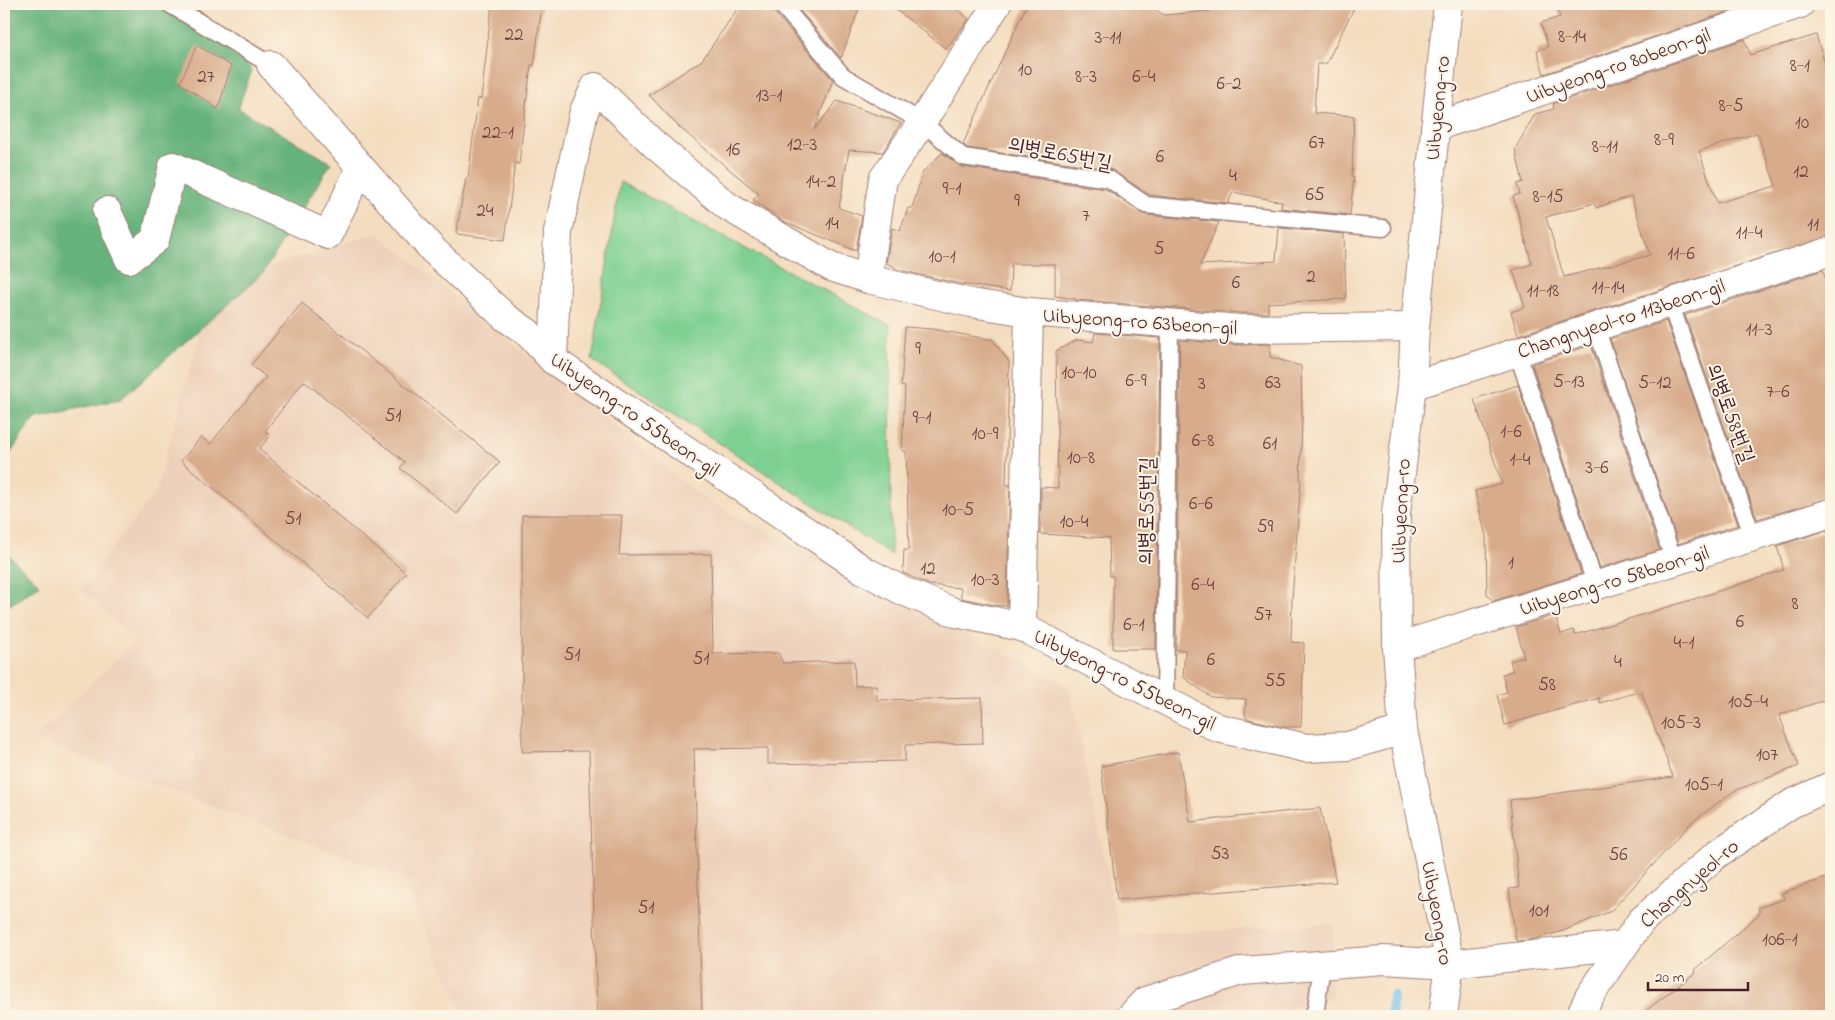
<svg xmlns="http://www.w3.org/2000/svg" width="1835" height="1020" viewBox="0 0 1835 1020" font-family="'Indie Flower','Poor Story',sans-serif">
<style>
.built{fill:#eed1ba}
.green{fill:#7ed092;stroke:#64785e}
.forest{fill:#66b27c;stroke:#586854}
.lines{fill:none;stroke-linecap:round;stroke-linejoin:round}
.stream{stroke:#75bfee;stroke-width:10}
.building{fill:#d8ac8b;fill-rule:evenodd}
.service-casing{stroke:#9f7e75;stroke-width:19}
.minor-casing{stroke:#9f7e75;stroke-width:30}
.tertiary-casing{stroke:#9f7e75;stroke-width:30}
.service{stroke:#fff;stroke-width:16}
.minor{stroke:#fff;stroke-width:28}
.tertiary{stroke:#fff;stroke-width:28}
.labels{text-anchor:middle;stroke-width:4;stroke-linejoin:round;paint-order:stroke}
.number-label{font-size:19px;fill:#6e4243}
.street-label{font-size:21px;fill:#4a1f2b;stroke:#fcf5e5}
</style>
<rect width="100%" height="100%" fill="#fcf5e5"/>
<filter id="ink" filterUnits="userSpaceOnUse"><feTurbulence type="fractalNoise" baseFrequency=".02" numOctaves="2"/><feDisplacementMap in="SourceGraphic" scale="10" xChannelSelector="R" yChannelSelector="G"/><feConvolveMatrix kernelMatrix="1 2 1 2 8 2 1 2 1" color-interpolation-filters="sRGB"/></filter>
<filter id="wash" filterUnits="userSpaceOnUse"><feTurbulence type="fractalNoise" baseFrequency=".0096" numOctaves="4" result="noise"/><feDisplacementMap in="SourceGraphic" scale="20" xChannelSelector="R" yChannelSelector="G"/><feGaussianBlur stdDeviation="1.12" result="paint"/><feColorMatrix in="noise" values="0 0 0 0 0 0 0 0 0 0 0 0 0 0 0 0 0 1.4 0 .05"/><feComposite in="paint" operator="in"/></filter>
<g filter="url(#wash)">
<rect width="100%" height="100%" fill="#f4ddbf"/>
<polygon class="built" points="377,233 706,500 1069,686 1120,935 1334,924 1331,998 1253,1016 465,1016 400,877 34,739 136,641 81,590 156,491 214,283"/>
<polygon class="green" points="620,182 890,325 891,555 592,360"/>
<g class="forest">
<polygon points="4,4 193,4 252,70 238,108 331,163 263,273 121,399 34,418 4,463"/>
<polygon points="4,551 40,585 4,609"/>
</g>
<g class="lines">
<polyline class="stream" points="1391,1016 1393,996"/>
</g>
<g id="blocks">
<g class="building">
<polygon points="492,4 521,4 542,6 534,65 531,65 519,164 515,163 505,240 456,234 466,178 468,178 478,98 481,99"/>
<polygon points="741,4 771,4 773,11 833,80 814,130 837,101 901,123 883,152 849,150 839,208 862,216 856,251 783,221 753,200 759,194 679,127 649,95 702,60"/>
<polygon points="794,4 861,4 841,58"/>
<polygon points="889,4 951,4 969,19 946,49"/>
<polygon points="1027,4 1146,4 1164,15 1211,11 1207,4 1356,4 1326,64 1317,64 1314,113 1354,116 1352,177 1354,177 1350,215 1281,208 1282,202 1233,192 1228,203 1150,195 1110,169 967,148 963,144"/>
<polygon points="1556,4 1735,4 1737,9 1544,74 1537,50 1548,47 1541,23 1560,17"/>
<path d="M1816,35L1831,83V236L1518,335L1511,312L1525,307L1513,270L1532,264L1513,196L1520,194L1517,184L1523,182L1515,149L1535,114L1554,109L1553,104L1745,39L1750,55ZM1757,133L1776,186L1717,203L1699,151ZM1631,196L1650,255L1564,277L1546,217L1594,203L1596,208Z"/>
<polygon points="197,45 231,66 218,109 180,83"/>
<polygon points="942,153 962,167 1105,189 1145,215 1219,222 1200,265 1276,261 1279,228 1344,234 1346,299 1268,303 1268,313 1241,313 1076,300 1076,299 1055,296 1055,264 1011,264 1010,291 960,284 895,269 895,267 886,263 892,228 900,231 908,208 912,208 923,172"/>
<polygon points="1823,270 1831,298 1831,498 1757,519 1685,315"/>
<polygon points="302,303 500,462 457,514 400,468 405,462 304,381 265,431 270,436 259,449 406,573 368,618 181,461 201,437 210,444 266,377 251,365"/>
<polygon points="1666,321 1738,525 1678,544 1610,339"/>
<polygon points="905,327 932,329 993,340 1009,362 1006,485 1010,485 1007,606 994,605 961,598 961,588 930,585 903,573 904,550 909,550 906,451 902,451 905,387 901,386"/>
<polygon points="1095,333 1160,338 1156,649 1113,649 1113,576 1110,576 1109,538 1040,534 1041,487 1058,488 1056,351 1077,340 1093,342"/>
<polygon points="1180,340 1239,345 1270,344 1270,357 1301,366 1302,420 1300,479 1301,479 1292,599 1291,642 1304,643 1301,727 1283,727 1249,719 1245,716 1246,699 1211,697 1183,677 1185,650 1176,650"/>
<polygon points="1591,345 1659,550 1600,568 1532,364"/>
<polygon points="1518,385 1581,574 1493,601 1487,594 1486,536 1475,491 1502,484 1474,399"/>
<polygon points="522,515 622,515 619,555 711,554 713,654 778,653 783,663 854,661 855,686 876,685 877,700 982,698 983,743 905,745 905,761 768,764 768,748 694,749 702,1016 597,1016 589,751 522,752"/>
<polygon points="1831,529 1831,698 1779,715 1799,766 1734,791 1692,822 1611,911 1563,931 1530,940 1516,941 1509,889 1519,888 1510,800 1673,777 1641,691 1600,703 1599,698 1505,725 1497,695 1507,692 1502,674 1513,671 1510,661 1524,657 1516,627 1555,615 1561,634 1574,630 1575,635 1691,600 1784,570 1777,546"/>
<polygon points="1178,752 1190,822 1320,808 1336,882 1117,900 1101,766"/>
<polygon points="1831,876 1831,1016 1639,1016 1696,972 1695,970 1760,913 1758,908 1784,899 1782,893"/>
</g>
</g>
</g>
<g filter="url(#ink)">
<use href="#blocks" fill-opacity="0" stroke="#9f7e75" stroke-width="1"/>
<g class="lines">
<g class="service-casing">
<g id="service">
<polyline points="169,4 271,65"/>
<polyline points="781,4 843,76 922,122 963,157 1109,179 1146,205 1383,228"/>
<polyline points="1670,303 1753,537"/>
<polyline points="1596,327 1674,562"/>
<polyline points="1517,352 1596,586"/>
<polyline points="1165,700 1170,323"/>
<polyline points="1312,1016 1316,1009 1322,965"/>
</g>
</g>
<g class="minor-casing">
<g id="minor">
<polyline points="271,65 433,250 505,317 527,332 553,360 865,571 903,591 956,613 1022,627 1218,728 1306,748 1348,746 1403,730"/>
<polyline points="1435,127 1800,4"/>
<polyline points="107,211 129,259 155,240 173,166 328,235 360,169"/>
<polyline points="868,279 883,179 922,122 997,4"/>
<polyline points="553,360 558,232 584,111 595,87 655,145 727,206 831,267 868,279 971,303 1029,312 1240,329 1415,327"/>
<polyline points="1412,386 1831,251"/>
<polyline points="1022,627 1029,312"/>
<polyline points="1397,647 1831,513"/>
<polyline points="1131,1016 1145,1001 1242,971 1383,960 1450,964 1624,945"/>
</g>
</g>
<g class="tertiary-casing">
<g id="tertiary">
<polyline points="1443,1016 1450,964 1403,730 1397,647 1396,513 1412,386 1415,327 1448,4"/>
<polyline points="1580,1016 1589,997 1641,921 1717,854 1791,804 1831,786"/>
</g>
</g>
<use href="#service" class="service"/>
<use href="#minor" class="minor"/>
<use href="#tertiary" class="tertiary"/>
</g>
</g>
<g class="labels">
<g class="number-label">
<text x="514" y="40">22</text>
<text x="1572" y="42">8-14</text>
<text x="1108" y="43">3-11</text>
<text x="1800" y="71">8-1</text>
<text x="1025" y="75">10</text>
<text x="206" y="82">27</text>
<text x="1086" y="82">8-3</text>
<text x="1144" y="82">6-4</text>
<text x="1229" y="89">6-2</text>
<text x="769" y="101">13-1</text>
<text x="1731" y="111">8-5</text>
<text x="1802" y="128">10</text>
<text x="498" y="138">22-1</text>
<text x="1664" y="145">8-9</text>
<text x="1317" y="148">67</text>
<text x="802" y="150">12-3</text>
<text x="1605" y="152">8-11</text>
<text x="733" y="155">16</text>
<text x="1160" y="162">6</text>
<text x="1801" y="177">12</text>
<text x="1233" y="181">4</text>
<text x="821" y="187">14-2</text>
<text x="952" y="194">9-1</text>
<text x="1315" y="200">65</text>
<text x="1548" y="202">8-15</text>
<text x="1017" y="206">9</text>
<text x="485" y="216">24</text>
<text x="1086" y="221">7</text>
<text x="832" y="229">14</text>
<text x="1813" y="230">11</text>
<text x="1749" y="238">11-4</text>
<text x="1159" y="254">5</text>
<text x="1681" y="259">11-6</text>
<text x="942" y="262">10-1</text>
<text x="1311" y="282">2</text>
<text x="1236" y="288">6</text>
<text x="1608" y="293">11-14</text>
<text x="1543" y="296">11-18</text>
<text x="1759" y="335">11-3</text>
<text x="918" y="354">9</text>
<text x="1079" y="378">10-10</text>
<text x="1136" y="386">6-9</text>
<text x="1569" y="387">5-13</text>
<text x="1273" y="388">63</text>
<text x="1655" y="388">5-12</text>
<text x="1202" y="389">3</text>
<text x="1778" y="397">7-6</text>
<text x="393" y="421">51</text>
<text x="922" y="423">9-1</text>
<text x="1511" y="437">1-6</text>
<text x="985" y="439">10-9</text>
<text x="1203" y="446">6-8</text>
<text x="1270" y="449">61</text>
<text x="1081" y="463">10-8</text>
<text x="1520" y="465">1-4</text>
<text x="1597" y="473">3-6</text>
<text x="1201" y="509">6-6</text>
<text x="958" y="515">10-5</text>
<text x="293" y="524">51</text>
<text x="1074" y="527">10-4</text>
<text x="1265" y="532">59</text>
<text x="1511" y="568">1</text>
<text x="928" y="574">12</text>
<text x="985" y="585">10-3</text>
<text x="1203" y="590">6-4</text>
<text x="1795" y="609">8</text>
<text x="1263" y="620">57</text>
<text x="1740" y="627">6</text>
<text x="1134" y="630">6-1</text>
<text x="1684" y="648">4-1</text>
<text x="572" y="660">51</text>
<text x="701" y="664">51</text>
<text x="1211" y="665">6</text>
<text x="1618" y="667">4</text>
<text x="1275" y="686">55</text>
<text x="1547" y="690">58</text>
<text x="1748" y="707">105-4</text>
<text x="1681" y="728">105-3</text>
<text x="1767" y="760">107</text>
<text x="1704" y="790">105-1</text>
<text x="1220" y="859">53</text>
<text x="1618" y="860">56</text>
<text x="646" y="913">51</text>
<text x="1539" y="916">101</text>
<text x="1780" y="945">106-1</text>
</g>
<g class="street-label">
<text transform="translate(1618 65) rotate(-19)" y="7">Uibyeong-ro 80beon-gil</text>
<text transform="translate(1437 108) rotate(-84)" y="7">Uibyeong-ro</text>
<text transform="translate(1060 153) rotate(11)" y="7">의병로65번길</text>
<text transform="translate(1621 318) rotate(-18)" y="7">Changnyeol-ro 113beon-gil</text>
<text transform="translate(1140 321) rotate(4)" y="7">Uibyeong-ro 63beon-gil</text>
<text transform="translate(1731 413) rotate(70)" y="7">의병로58번길</text>
<text transform="translate(635 414) rotate(35)" y="7">Uibyeong-ro 55beon-gil</text>
<text transform="translate(1146 511) rotate(-89)" y="7">의병로55번길</text>
<text transform="translate(1400 511) rotate(-87)" y="7">Uibyeong-ro</text>
<text transform="translate(1614 580) rotate(-17)" y="7">Uibyeong-ro 58beon-gil</text>
<text transform="translate(1125 679) rotate(27)" y="7">Uibyeong-ro 55beon-gil</text>
<text transform="translate(1689 883) rotate(-41)" y="7">Changnyeol-ro</text>
<text transform="translate(1438 913) rotate(80)" y="7">Uibyeong-ro</text>
</g>
</g>
<rect width="1835" height="1020" fill="none" stroke="#fcf5e5" stroke-width="20"/>
<path d="M1648 982v8h100v-8" fill="none" stroke="#4a1f2b" stroke-width="2.5"/>
<text x="1655" y="982" font-size="15" fill="#4a1f2b" stroke="#fcf5e5" stroke-width="4" paint-order="stroke">20 m</text>
</svg>
